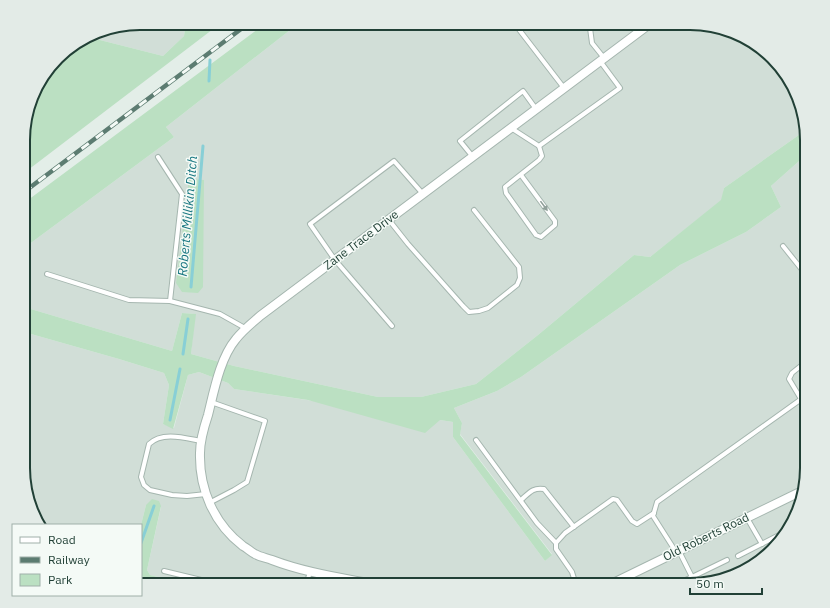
<svg xmlns="http://www.w3.org/2000/svg" width="830" height="608" viewBox="0 0 830 608" font-family="'IBM Plex Sans',sans-serif">
<style>
.built{fill:#d1ded7}
.green{fill:#bbe0c2}
.lines{fill:none;stroke-linecap:round;stroke-linejoin:round}
.stream{stroke:#88cfd6;stroke-width:3}
.lane-casing{stroke:#a5b6af;stroke-width:6}
.street-casing{stroke:#a5b6af;stroke-width:10}
.lane{stroke:#fff;stroke-width:4}
.street{stroke:#fff;stroke-width:8}
.rail-casing{stroke:#5c7c71;stroke-width:4.5}
.rail{stroke:#f4faf6;stroke-width:3;stroke-dasharray:9;stroke-linecap:butt}
.oneway{fill:#90a09a}
.labels{text-anchor:middle;stroke-width:3;stroke-linejoin:round;paint-order:stroke}
.street-label{font-size:12px;fill:#214036;stroke:#f4faf6}
.water-label{font-size:13px;font-style:italic;fill:#177680;stroke:#f4faf6}
.rim{fill:none;stroke:#214036;stroke-width:2}
</style>
<rect width="100%" height="100%" fill="#e3eee8"/>
<g class="built">
<polygon points="140,23 186,23 184,36 163,56 88,37 102,29"/>
<polygon points="299,23 698,23 735,32 762,47 795,88 806,130 724,188 722,200 650,257 634,255 538,335 476,384 421,397 378,397 234,366 191,354 195,314 182,313 172,351 24,307 24,248 174,137 166,127"/>
<polygon points="807,154 807,476 801,506 783,540 742,573 691,585 189,585 150,575 147,570 161,507 146,505 141,525 38,525 24,483 24,332 119,359 164,373 169,385 163,424 174,428 188,375 199,372 228,383 234,389 453,422 453,437 545,561 552,554 460,434 462,423 454,408 497,391 521,377 680,265 746,232 781,207 771,186"/>
</g>
<g class="green">
<polygon points="186,23 221,23 24,173 24,124 39,82 63,52 88,37 163,56 184,36"/>
<polygon points="266,23 299,23 166,127 174,137 24,248 24,203"/>
<polygon points="806,130 807,154 771,186 781,207 746,232 680,265 521,377 497,391 454,408 462,423 460,435 552,555 545,561 453,437 453,422 440,420 425,433 308,400 234,389 228,383 199,372 188,375 173,429 163,424 169,385 164,373 119,359 24,332 24,307 172,351 182,313 196,314 191,354 234,366 378,397 421,397 476,384 538,335 634,255 650,257 721,200 724,188"/>
<polygon points="189,179 204,180 203,287 198,293 182,292 176,283"/>
<polygon points="152,499 159,501 161,506 147,570 150,575 189,585 141,585 141,525 146,505"/>
</g>
<g class="lines">
<g class="stream">
<polyline points="195,28 196,23"/>
<polyline points="209,81 210,60"/>
<polyline points="191,287 203,146"/>
<polyline points="183,354 188,319"/>
<polyline points="170,420 180,369"/>
<polyline points="141,543 154,506"/>
</g>
<g class="lane-casing">
<g id="lane">
<polyline points="514,23 564,88"/>
<polyline points="596,23 590,28 592,43 604,58"/>
<polyline points="511,128 539,146 620,88 600,61"/>
<polyline points="158,157 182,194 170,301 220,314 245,328"/>
<polyline points="473,157 460,141 523,91 536,109"/>
<polyline points="521,175 555,221 555,225 541,237 536,235 506,193 505,187 539,160 542,156 539,146"/>
<polyline points="389,220 408,244 463,306 469,312 479,311 488,308 517,285 520,278 519,267 474,210"/>
<polyline points="783,246 807,276"/>
<polyline points="47,274 129,300 170,301"/>
<polyline points="392,326 335,260 310,224 394,161 423,194"/>
<polyline points="801,399 789,379 792,373 807,361"/>
<polyline points="476,440 537,523 556,543"/>
<path d="M201,441C185,438 162,431 149,444L141,477L144,485L150,490L172,495L187,496L206,494"/>
<path d="M521,500C529,493 533,487 544,489L574,527"/>
<polyline points="209,503 234,490 247,482 265,421 211,402"/>
<polyline points="747,518 762,544"/>
<polyline points="676,552 653,516 657,502 807,395"/>
<polyline points="738,556 787,531"/>
<polyline points="164,571 222,585"/>
<polyline points="692,577 727,560"/>
<polyline points="306,585 310,572"/>
<polyline points="576,585 572,572 556,549 556,543 565,533 613,499 617,500 632,521 637,524 654,513"/>
<polyline points="675,585 692,577 679,551"/>
</g>
</g>
<g class="street-casing">
<g id="street">
<path d="M378,585C343,578 306,573 272,560C267,558 260,557 255,554C251,552 247,548 243,546C214,524 199,489 200,453C200,440 204,427 208,415C214,391 220,358 236,339C243,330 252,323 260,316L651,23"/>
<polyline points="609,585 804,490"/>
</g>
</g>
<use href="#lane" class="lane"/>
<use href="#street" class="street"/>
<g class="rail-casing">
<polyline id="rail" points="24,192 249,23"/>
</g>
<use href="#rail" class="rail"/>
</g>
<defs><path id="oneway-solid" d="M-6-.8H1V-3.2L6.5 0L1 3.2V.8H-6Z"/></defs>
<use class="oneway" href="#oneway-solid" transform="translate(544 206) rotate(54)"/>
<g class="labels">
<g class="street-label">
<text transform="translate(361 240) rotate(-37)" y="4">Zane Trace Drive</text>
<text transform="translate(706 537) rotate(-26)" y="4">Old Roberts Road</text>
</g>
<g class="water-label">
<text transform="translate(187 216) rotate(-85)" y="5">Roberts Millikin Ditch</text>
</g>
</g>
<path d="M0 0H830V608H0ZM140 30H690A110 110 0 0 1 800 140V468A110 110 0 0 1 690 578H140A110 110 0 0 1 30 468V140A110 110 0 0 1 140 30Z" fill="#e3ebe7" fill-rule="evenodd"/>
<path class="rim" d="M140 30H690A110 110 0 0 1 800 140V468A110 110 0 0 1 690 578H140A110 110 0 0 1 30 468V140A110 110 0 0 1 140 30Z"/>
<rect x="12" y="524" width="130" height="72" fill="#f4faf6" stroke="#a0b0a9"/>
<rect x="20" y="537" width="20" height="6" fill="#ffffff" stroke="#a0b0a9"/>
<text x="48" y="544" font-size="12" fill="#214036">Road</text>
<rect x="20" y="557" width="20" height="6" fill="#5c7c71" stroke="#a0b0a9"/>
<text x="48" y="564" font-size="12" fill="#214036">Railway</text>
<rect x="20" y="574" width="20" height="12" fill="#bbe0c2" stroke="#a0b0a9"/>
<text x="48" y="584" font-size="12" fill="#214036">Park</text>
<path d="M690 588v6h72v-6" fill="none" stroke="#214036" stroke-width="2"/>
<text x="696" y="588" font-size="12" fill="#214036" stroke="#f4faf6" stroke-width="3" paint-order="stroke">50 m</text>
</svg>
